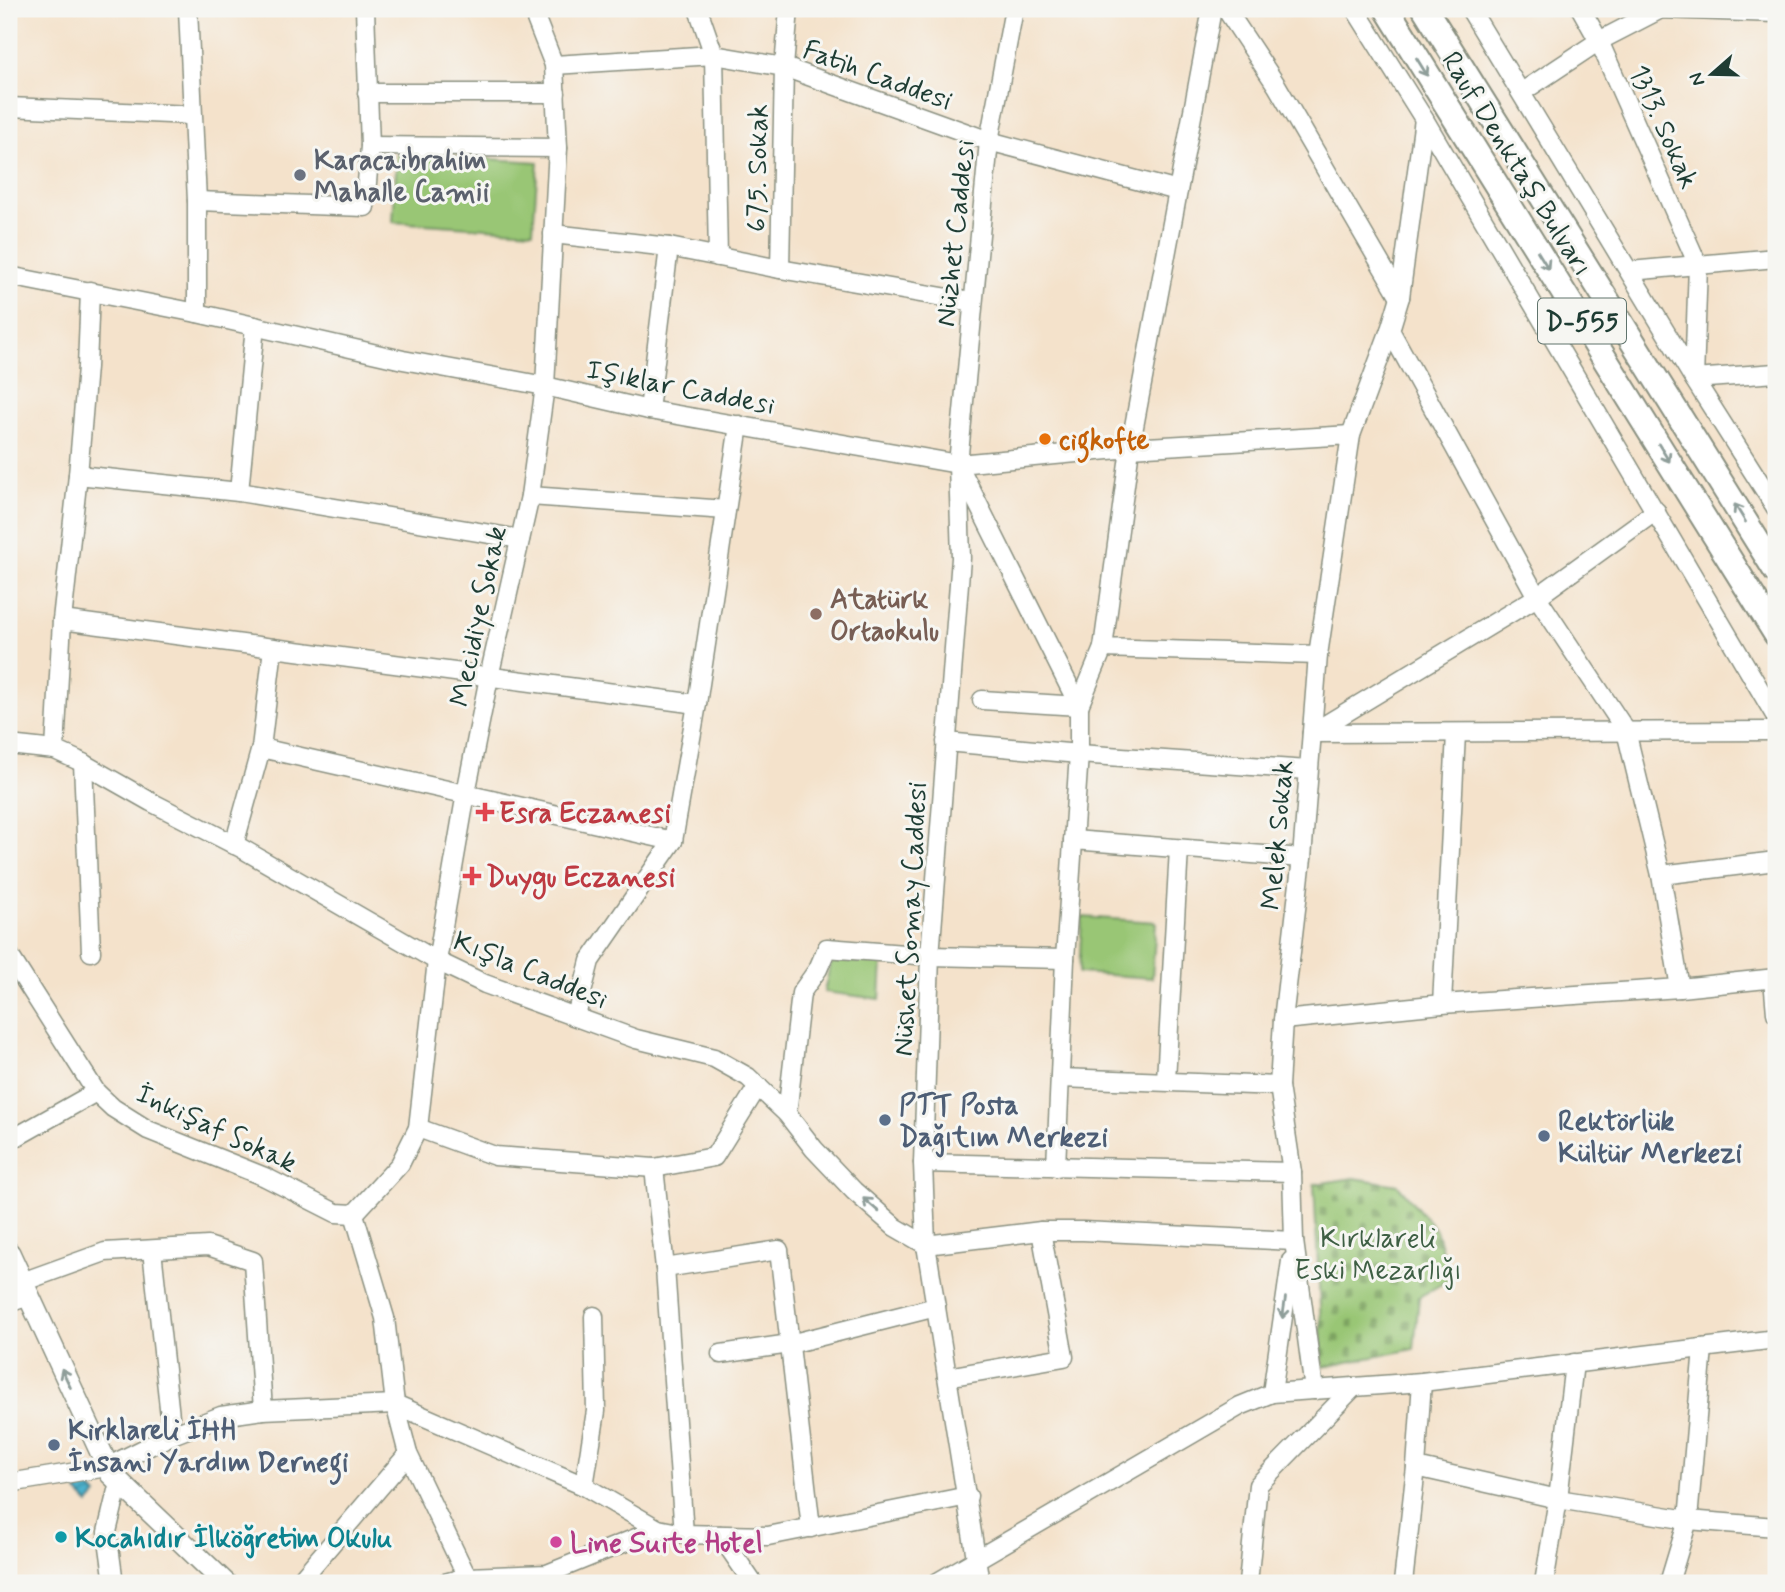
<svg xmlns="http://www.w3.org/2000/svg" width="1785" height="1592" viewBox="0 0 1785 1592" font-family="Mynerve,sans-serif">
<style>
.green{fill:#99c674;stroke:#5c8254;stroke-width:2}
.cemetery{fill:url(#cemetery-stones);stroke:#5c8254;stroke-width:2}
.water{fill:url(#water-waves);stroke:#367780;stroke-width:2}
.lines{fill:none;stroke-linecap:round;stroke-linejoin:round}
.minor-casing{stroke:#8a9080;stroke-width:21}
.major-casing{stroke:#8a9080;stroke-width:24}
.highway-casing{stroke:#8a9080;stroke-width:28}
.minor{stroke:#fff;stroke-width:18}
.major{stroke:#fff;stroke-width:21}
.highway{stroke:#fff;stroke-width:24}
.oneway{stroke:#8f9e9a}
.worship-dot{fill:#6b7280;stroke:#f6f6f2;stroke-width:2.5}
.food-dot{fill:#e8710a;stroke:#f6f6f2;stroke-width:2.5}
.education-dot{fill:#8d6e63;stroke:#f6f6f2;stroke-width:2.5}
.health-dot{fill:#e0444e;stroke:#f6f6f2;stroke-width:2.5}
.service-dot{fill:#5c6f8a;stroke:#f6f6f2;stroke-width:2.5}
.culture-dot{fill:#0f9aa8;stroke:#f6f6f2;stroke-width:2.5}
.hotel-dot{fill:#d1479c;stroke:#f6f6f2;stroke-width:2.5}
.labels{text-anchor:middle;stroke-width:6;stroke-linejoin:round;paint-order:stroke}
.shield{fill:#f6f6f2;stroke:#60746d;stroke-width:2}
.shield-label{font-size:26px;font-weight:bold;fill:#1f3d34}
.street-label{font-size:28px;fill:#1f3d34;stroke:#f6f6f2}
.worship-label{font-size:28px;font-weight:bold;fill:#5b616d;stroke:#f6f6f2;text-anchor:start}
.food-label{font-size:28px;font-weight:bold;fill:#c56008;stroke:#f6f6f2;text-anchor:start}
.education-label{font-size:28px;font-weight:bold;fill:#785e54;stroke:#f6f6f2;text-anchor:start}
.health-label{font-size:28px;font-weight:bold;fill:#be3a42;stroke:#f6f6f2;text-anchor:start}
.service-label{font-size:28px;font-weight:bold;fill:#4e5e75;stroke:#f6f6f2;text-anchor:start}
.park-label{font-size:28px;fill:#3e5f44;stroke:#f6f6f2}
.culture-label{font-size:28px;font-weight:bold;fill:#0d838f;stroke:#f6f6f2;text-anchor:start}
.hotel-label{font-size:28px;font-weight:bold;fill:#b23c85;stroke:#f6f6f2;text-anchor:start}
</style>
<defs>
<pattern id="cemetery-stones" width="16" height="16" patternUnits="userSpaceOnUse" patternTransform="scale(1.75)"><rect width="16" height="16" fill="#99c674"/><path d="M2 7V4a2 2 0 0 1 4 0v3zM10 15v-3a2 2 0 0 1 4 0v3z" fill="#7ca260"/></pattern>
<pattern id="water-waves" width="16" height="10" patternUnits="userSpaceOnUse" patternTransform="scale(1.75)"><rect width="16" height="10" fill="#4db1cc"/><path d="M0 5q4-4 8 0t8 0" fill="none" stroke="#3f91a6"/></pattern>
</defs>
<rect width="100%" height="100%" fill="#f6f6f2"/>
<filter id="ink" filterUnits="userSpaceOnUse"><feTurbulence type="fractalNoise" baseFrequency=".0143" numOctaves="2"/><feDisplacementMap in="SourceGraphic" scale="14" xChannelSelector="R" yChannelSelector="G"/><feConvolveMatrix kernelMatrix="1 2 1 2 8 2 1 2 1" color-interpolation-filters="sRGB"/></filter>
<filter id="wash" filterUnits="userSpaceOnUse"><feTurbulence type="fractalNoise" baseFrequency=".00686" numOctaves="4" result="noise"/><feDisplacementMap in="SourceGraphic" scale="28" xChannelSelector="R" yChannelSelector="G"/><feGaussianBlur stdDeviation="1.57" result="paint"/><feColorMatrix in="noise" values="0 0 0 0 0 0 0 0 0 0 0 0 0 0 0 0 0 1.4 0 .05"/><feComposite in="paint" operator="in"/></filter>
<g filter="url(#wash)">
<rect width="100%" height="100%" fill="#f4e2cb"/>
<g class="green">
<polygon points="397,153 538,162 533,231 393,222"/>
<polygon points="1082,917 1156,922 1152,978 1079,973"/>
<polygon points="831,961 882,962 880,999 824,992"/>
</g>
<polygon class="cemetery" points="1354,1178 1398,1185 1436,1230 1450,1279 1419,1297 1414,1349 1323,1367 1314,1184"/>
<polygon class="water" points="86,1483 97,1495 89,1504 77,1492"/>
</g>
<g filter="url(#ink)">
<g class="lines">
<g class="minor-casing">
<g id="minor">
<polyline points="188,9 197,201 197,313"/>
<polyline points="698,9 714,55 718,257"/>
<polyline points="1212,9 1130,448 1103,648 1318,655"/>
<polyline points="1226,9 1277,86 1400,297"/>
<polyline points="1355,9 1424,119 1776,717"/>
<polyline points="1470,9 1694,379 1776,508"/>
<polyline points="1581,9 1599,41 1698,265 1694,379 1776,373"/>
<polyline points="554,65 714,55 784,67 989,141 1178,191"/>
<polyline points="1522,92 1599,41 1661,9 1776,13"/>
<polyline points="367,93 556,93"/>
<polyline points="9,107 192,115"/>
<polyline points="370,146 558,148"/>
<polyline points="197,201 365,207 370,146 365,9"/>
<polyline points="553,234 669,247 780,269 972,302"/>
<polyline points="780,269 784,67 789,9"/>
<polyline points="1630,271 1776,258"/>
<polyline points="9,276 197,313 403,360 545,386 649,410 958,464 1130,448 1351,435"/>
<polyline points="649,410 669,247"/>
<polyline points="961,470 1079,706 1079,754 1065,959 1056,1167"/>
<polyline points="78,475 87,367 90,291"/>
<polyline points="239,492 255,326"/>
<polyline points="530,496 726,510"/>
<polyline points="62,620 697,704"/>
<polyline points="982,700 1079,706 1103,648"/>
<polyline points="1312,733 1776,731"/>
<polyline points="1312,733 1537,597 1656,511"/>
<polyline points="946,742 1079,754 1308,770"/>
<polyline points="9,745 55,750 77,760 151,802 241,848 437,961 485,984 636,1039 714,1058 748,1077 787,1114 814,1149 854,1191 895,1227 926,1245 1041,1231 1083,1231 1294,1241"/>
<polyline points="261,748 673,841"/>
<polyline points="55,750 62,620 78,475 239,492 520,539"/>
<polyline points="83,763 91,952"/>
<polyline points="1073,840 1302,858"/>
<polyline points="234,845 261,748 273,648"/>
<polyline points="1661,875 1776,861"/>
<polyline points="9,955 96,1092 113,1108 148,1130 265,1177 336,1213 354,1214"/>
<polyline points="1773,979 1776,1013"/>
<polyline points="1680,988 1776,978"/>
<polyline points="1442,1004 1456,734"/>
<polyline points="576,1016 590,961 673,841 697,704 739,425"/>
<polyline points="1283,1020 1442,1004 1680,988 1661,875 1626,731 1537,597 1390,330"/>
<polyline points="1060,1078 1279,1086"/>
<polyline points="1166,1080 1179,849"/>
<polyline points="787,1114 801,993 818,969 827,948 930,956 1065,959"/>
<polyline points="418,1128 495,1156 654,1168 714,1157 758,1086"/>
<polyline points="9,1141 96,1092"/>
<polyline points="923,1163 1292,1172"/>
<polyline points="654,1168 665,1268 684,1534"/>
<polyline points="354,1214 400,1164 418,1128 437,961 466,793 489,677 530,496 545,386 558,148 554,65 532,9"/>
<polyline points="354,1214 385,1318 395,1404 408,1454 467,1577 547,1574 658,1529"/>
<polyline points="152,1250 172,1435"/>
<polyline points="665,1268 779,1250 811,1528"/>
<polyline points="22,1282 105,1252 208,1246 253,1261 263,1410"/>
<polyline points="9,1303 28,1296"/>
<polyline points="721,1354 790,1344 936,1307"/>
<polyline points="947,1377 1064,1357 1041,1231"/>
<polyline points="1314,1390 1294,1241 1292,1172 1279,1086 1283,1020 1302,858 1318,655 1351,435 1390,330 1400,297 1424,119"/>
<polyline points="1272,1393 1291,1261"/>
<polyline points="1416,1467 1558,1499 1688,1520 1776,1527"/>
<polyline points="9,1483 107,1467 172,1435 221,1416 263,1410 395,1404 584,1486 658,1529 684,1534 768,1536 968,1496"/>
<polyline points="584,1486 596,1411 594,1316"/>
<polyline points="720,1535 753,1583"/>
<polyline points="114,1583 107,1532 119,1482"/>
<polyline points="298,1583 408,1454"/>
<polyline points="445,1583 467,1577"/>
<polyline points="936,1583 1240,1406 1272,1393 1422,1382 1776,1339"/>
<polyline points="980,1583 926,1245 923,1163 930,956 961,558 958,464 989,141 1014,9"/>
<polyline points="1248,1583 1258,1485 1354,1387"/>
<polyline points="1403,1583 1416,1467 1422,1382"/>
<polyline points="1544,1583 1558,1499 1574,1363"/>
<polyline points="1669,1583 1688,1520 1703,1348"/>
</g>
</g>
<g class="major-casing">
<polyline id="major" points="9,1253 111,1474 225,1583"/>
</g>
<g class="highway-casing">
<g id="highway">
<polyline points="1387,9 1776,634"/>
<polyline points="1425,9 1776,571"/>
</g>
</g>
<use href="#minor" class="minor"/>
<use href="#major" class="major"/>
<use href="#highway" class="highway"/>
</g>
<defs><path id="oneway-shaft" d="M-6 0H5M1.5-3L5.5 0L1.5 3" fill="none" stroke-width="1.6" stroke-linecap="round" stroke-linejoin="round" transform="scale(1.75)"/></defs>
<g class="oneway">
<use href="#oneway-shaft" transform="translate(1422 67) rotate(58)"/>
<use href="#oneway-shaft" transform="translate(1543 260) rotate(58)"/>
<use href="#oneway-shaft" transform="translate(1664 453) rotate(58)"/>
<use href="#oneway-shaft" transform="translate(1740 513) rotate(-122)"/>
<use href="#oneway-shaft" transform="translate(871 1205) rotate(-139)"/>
<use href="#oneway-shaft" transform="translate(1284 1308) rotate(98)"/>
<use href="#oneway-shaft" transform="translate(66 1378) rotate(-115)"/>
</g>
</g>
<circle class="worship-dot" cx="300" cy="175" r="7"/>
<circle class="food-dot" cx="1045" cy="439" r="7"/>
<circle class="education-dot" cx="816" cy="614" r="7"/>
<g class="health-dot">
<path d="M481.5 801.5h7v7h7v7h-7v7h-7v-7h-7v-7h7z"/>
<path d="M468.5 865.5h7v7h7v7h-7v7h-7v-7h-7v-7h7z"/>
</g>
<g class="service-dot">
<circle cx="885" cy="1120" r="7"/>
<circle cx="1544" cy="1136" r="7"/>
<circle cx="54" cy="1445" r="7"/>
</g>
<circle class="culture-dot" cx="61" cy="1537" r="7"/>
<circle class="hotel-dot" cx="556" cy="1542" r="7"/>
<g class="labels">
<rect class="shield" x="1538" y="298.5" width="88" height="45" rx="5"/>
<g class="shield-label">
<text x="1582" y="330">D-555</text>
</g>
<g class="street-label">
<text transform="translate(878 74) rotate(20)" y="10">Fatih Caddesi</text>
<text transform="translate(1665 126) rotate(66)" y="10">1313. Sokak</text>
<text transform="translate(1518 163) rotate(58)" y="10">Rauf Denktaş Bulvarı</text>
<text transform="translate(756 168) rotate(-89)" y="10">675. Sokak</text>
<text transform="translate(954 233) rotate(-84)" y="10">Nüzhet Caddesi</text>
<text transform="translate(681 386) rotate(11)" y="10">Işıklar Caddesi</text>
<text transform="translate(477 616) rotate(-78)" y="10">Mecidiye Sokak</text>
<text transform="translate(1276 835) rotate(-85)" y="10">Melek Sokak</text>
<text transform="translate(909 919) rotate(-87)" y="10">Nüshet Somay Caddesi</text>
<text transform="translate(531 969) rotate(22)" y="10">Kışla Caddesi</text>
<text transform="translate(217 1127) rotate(25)" y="10">İnkişaf Sokak</text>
</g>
<g class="worship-label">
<text x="314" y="169">Karacaibrahim<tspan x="314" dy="32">Mahalle Camii</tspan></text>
</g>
<g class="food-label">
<text x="1059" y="449">cigkofte</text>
</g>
<g class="education-label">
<text x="830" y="608">Atatürk<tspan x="830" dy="32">Ortaokulu</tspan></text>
</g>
<g class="health-label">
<text x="499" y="822">Esra Eczanesi</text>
<text x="486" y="886">Duygu Eczanesi</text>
</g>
<g class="service-label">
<text x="899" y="1114">PTT Posta<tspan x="899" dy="32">Dağıtım Merkezi</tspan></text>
<text x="1558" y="1130">Rektörlük<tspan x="1558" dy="32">Kültür Merkezi</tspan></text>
<text x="68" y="1439">Kirklareli İHH<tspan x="68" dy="32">İnsani Yardım Dernegi</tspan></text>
</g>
<g class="park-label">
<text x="1378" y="1247">Kırklareli<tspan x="1378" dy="32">Eski Mezarlığı</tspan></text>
</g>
<g class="culture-label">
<text x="75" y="1547">Kocahıdır İlköğretim Okulu</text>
</g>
<g class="hotel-label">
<text x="570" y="1552">Line Suite Hotel</text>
</g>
</g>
<rect width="1785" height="1592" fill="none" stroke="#f6f6f2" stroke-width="35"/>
<g transform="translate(1712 74) rotate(250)" stroke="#f6f6f2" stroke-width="5" paint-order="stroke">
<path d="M0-5L12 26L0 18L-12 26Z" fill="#1f3d34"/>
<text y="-10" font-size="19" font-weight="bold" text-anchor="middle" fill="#1f3d34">N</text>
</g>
</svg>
